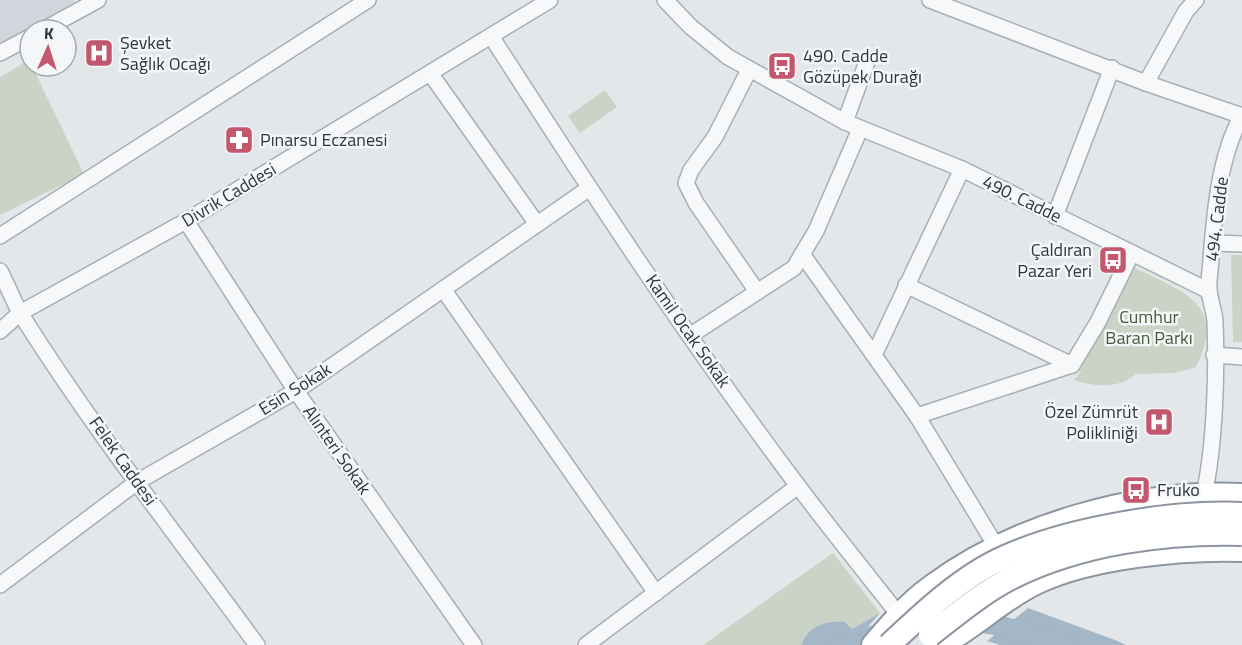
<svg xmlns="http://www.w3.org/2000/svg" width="1242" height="645" viewBox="0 0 1242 645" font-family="'Titillium Web',sans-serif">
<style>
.built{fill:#d2d6dc}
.green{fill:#cad3c6}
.water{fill:#a3b7c6}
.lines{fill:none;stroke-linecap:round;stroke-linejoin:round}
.river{stroke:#a3b7c6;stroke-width:21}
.minor-casing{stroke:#a9aeb4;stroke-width:18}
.highway-casing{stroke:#8d96a0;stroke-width:26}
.minor{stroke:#f6f8f9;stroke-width:15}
.highway{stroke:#fff;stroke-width:22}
.highway-bridge-casing{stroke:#8d96a0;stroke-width:26;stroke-linecap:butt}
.highway-bridge{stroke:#fff;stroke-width:22}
.labels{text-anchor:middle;stroke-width:5;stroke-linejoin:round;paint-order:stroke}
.poi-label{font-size:18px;fill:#2d3641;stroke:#f4f6f8;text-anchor:start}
.street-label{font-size:18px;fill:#2d3641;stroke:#f4f6f8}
.park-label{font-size:18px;fill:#445c3c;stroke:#f4f6f8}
</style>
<rect width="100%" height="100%" fill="#e4e7ea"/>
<polygon class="built" points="0,0 74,0 77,6 0,46"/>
<g class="green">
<polygon points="29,60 84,174 0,215 0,77"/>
<polygon points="605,90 617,107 580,133 568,116"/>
<polygon points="1231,255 1242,255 1242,342 1233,342"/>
<path d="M1131,266C1180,291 1229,302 1196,367L1175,373L1136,374C1119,389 1094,387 1074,380L1081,371H1068Z"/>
<path d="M833,553L880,613L852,629L845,622C828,621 809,628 801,645H703Z"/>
</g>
<g class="water">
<polygon points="1028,608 1115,640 1126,645 1000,645 987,641"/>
<path d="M880,613L852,645H801C810,625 825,621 845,622L852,629Z"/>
</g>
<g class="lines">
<g class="river">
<polyline points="966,620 993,624 1066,645"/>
<polyline points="842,645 891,631"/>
</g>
<g class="minor-casing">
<g id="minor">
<polyline points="665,0 691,27 728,57 845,122 962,169 1209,291"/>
<polyline points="930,0 1146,83 1242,116"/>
<polyline points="43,30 98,0"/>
<path d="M491,36C589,189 689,341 798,486C831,530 865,572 899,615"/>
<polyline points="0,53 30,37"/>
<polyline points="749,70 715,137 691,170 686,183 696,203 756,290"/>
<polyline points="430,73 537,224"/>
<polyline points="1146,83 1186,11 1196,0"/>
<polyline points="845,122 868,59"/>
<polyline points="1055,216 1112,68"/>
<polyline points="186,221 296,391 474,645"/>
<polyline points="0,236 368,0"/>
<polyline points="1213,243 1242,244"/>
<polyline points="802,254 917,416 996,546"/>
<path d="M0,271C8,286 14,303 22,316C94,430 178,537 257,645"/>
<polyline points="906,285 1072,365"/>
<polyline points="443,289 656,593"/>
<polyline points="0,331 20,313 186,221 550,0"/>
<polyline points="691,335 794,268 816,231 860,129"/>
<polyline points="874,355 962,169"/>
<polyline points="1214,355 1242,357"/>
<polyline points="1072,365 1098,322 1132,253"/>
<polyline points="917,416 1072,365"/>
<path d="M1204,495C1215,444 1217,373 1215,321C1214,310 1210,300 1209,290C1208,279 1211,268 1211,258C1215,210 1219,157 1242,115"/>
<polyline points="0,585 137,482 296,391 588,189"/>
<polyline points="586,645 798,486"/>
</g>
</g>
<g class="highway-casing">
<g id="highway">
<path d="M873,645C891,624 909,603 931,587C1014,525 1138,490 1242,495"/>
<path d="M941,645C975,627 1003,598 1038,582C1091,557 1183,548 1242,550"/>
</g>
</g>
<use href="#minor" class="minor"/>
<use href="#highway" class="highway"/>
<g class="highway-bridge-casing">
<g id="highway-bridge">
<path d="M930,635C956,615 983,592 1013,577C1082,543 1166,532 1242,534"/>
<path d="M889,645C923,613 962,576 1005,557C1069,528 1172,511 1242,514"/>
</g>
</g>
<use href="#highway-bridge" class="highway-bridge"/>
</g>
<defs>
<g id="hospital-square" transform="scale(1.5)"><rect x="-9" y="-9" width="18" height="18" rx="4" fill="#c2576e" stroke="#f4f6f8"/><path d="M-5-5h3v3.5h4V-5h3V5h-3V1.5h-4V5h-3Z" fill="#fff"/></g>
<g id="bus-square" transform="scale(1.5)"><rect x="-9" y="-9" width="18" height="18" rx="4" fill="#c2576e" stroke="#f4f6f8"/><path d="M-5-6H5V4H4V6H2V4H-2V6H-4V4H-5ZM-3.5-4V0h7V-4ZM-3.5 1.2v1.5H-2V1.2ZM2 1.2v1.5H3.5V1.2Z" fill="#fff"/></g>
<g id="pharmacy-square" transform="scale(1.5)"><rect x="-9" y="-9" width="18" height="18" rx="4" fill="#c2576e" stroke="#f4f6f8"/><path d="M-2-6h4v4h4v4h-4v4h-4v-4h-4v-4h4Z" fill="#fff"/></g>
</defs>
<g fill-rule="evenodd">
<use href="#hospital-square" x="99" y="53"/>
<use href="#bus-square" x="782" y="66"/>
<use href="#pharmacy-square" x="239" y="140"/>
<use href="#bus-square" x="1113" y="260"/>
<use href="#hospital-square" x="1159" y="422"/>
<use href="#bus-square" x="1136" y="490"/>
</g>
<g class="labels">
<g class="poi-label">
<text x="120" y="49">Şevket<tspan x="120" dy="21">Sağlık Ocağı</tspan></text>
<text x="803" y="62">490. Cadde<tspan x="803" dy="21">Gözüpek Durağı</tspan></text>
<text x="260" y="146">Pınarsu Eczanesi</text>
<text x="1092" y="256" text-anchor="end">Çaldıran<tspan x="1092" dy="21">Pazar Yeri</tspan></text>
<text x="1138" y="418" text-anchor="end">Özel Zümrüt<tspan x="1138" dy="21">Polikliniği</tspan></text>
<text x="1157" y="496">Fruko</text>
</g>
<g class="street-label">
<text transform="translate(229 195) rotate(-31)" y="6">Divrik Caddesi</text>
<text transform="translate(1022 199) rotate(26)" y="6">490. Cadde</text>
<text transform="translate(1217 219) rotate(-83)" y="6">494. Cadde</text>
<text transform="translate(688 331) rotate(55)" y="6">Kamil Ocak Sokak</text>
<text transform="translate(295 389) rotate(-32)" y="6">Esin Sokak</text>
<text transform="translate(337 450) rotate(55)" y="6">Alınteri Sokak</text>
<text transform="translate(123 461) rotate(55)" y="6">Felek Caddesi</text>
</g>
<g class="park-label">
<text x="1149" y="323">Cumhur<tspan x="1149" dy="21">Baran Parkı</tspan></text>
</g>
</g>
<g transform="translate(48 48) rotate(3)"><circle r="28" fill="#f4f6f8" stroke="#a4a9af" stroke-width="1.5"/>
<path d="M0-4.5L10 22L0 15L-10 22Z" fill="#c2576e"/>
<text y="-9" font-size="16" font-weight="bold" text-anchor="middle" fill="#2d3641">K</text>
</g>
</svg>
